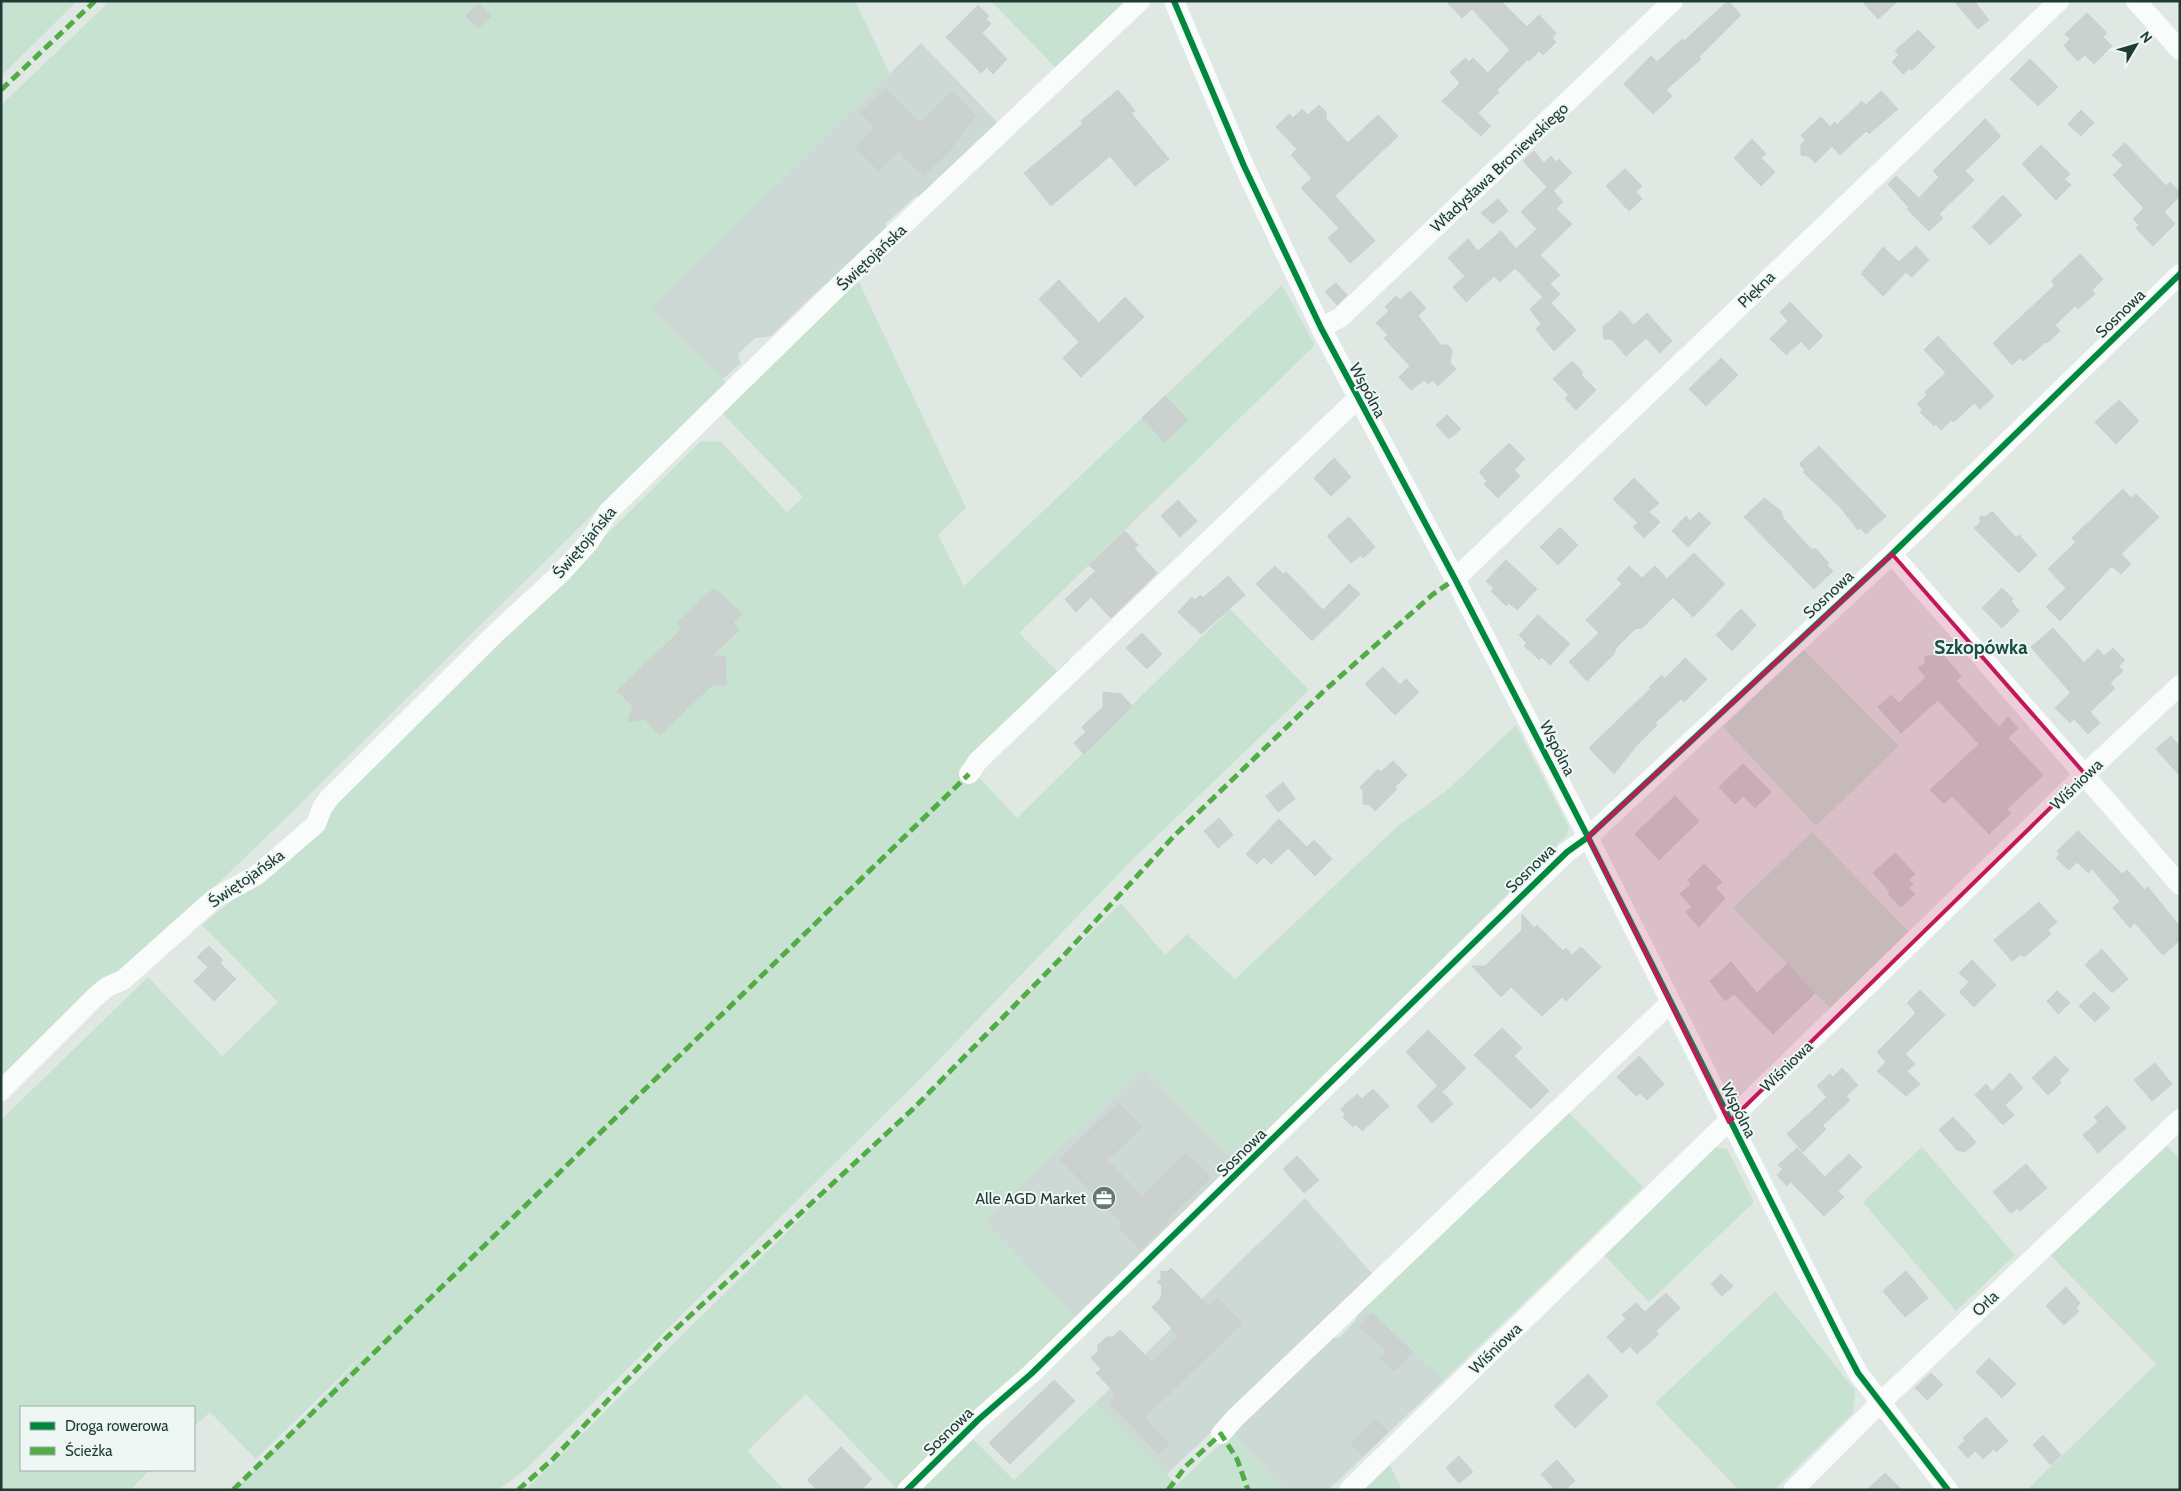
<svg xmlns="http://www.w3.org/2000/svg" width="2181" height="1491" viewBox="0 0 2181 1491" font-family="Cabin,sans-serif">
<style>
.built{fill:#cdd9d4}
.green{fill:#c8e2d1}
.building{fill:#cad1ce;stroke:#c9d0cd}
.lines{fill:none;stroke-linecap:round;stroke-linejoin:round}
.minor{stroke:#fafcfb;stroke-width:20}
.quiet{stroke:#52ac45;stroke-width:5;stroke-dasharray:10 5;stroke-linecap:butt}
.cycleway-casing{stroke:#eef7f3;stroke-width:9}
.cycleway{stroke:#00873e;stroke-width:6}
.marked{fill:#c2185b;fill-opacity:0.2;stroke:#c2185b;stroke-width:4;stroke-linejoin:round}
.labels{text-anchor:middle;stroke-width:4;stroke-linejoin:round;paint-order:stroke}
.street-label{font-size:16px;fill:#1e3b35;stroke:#eef7f3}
.poi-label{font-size:16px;fill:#1e3b35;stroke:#eef7f3;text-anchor:end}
.quarter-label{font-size:19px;font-weight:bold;fill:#184e44;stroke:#eef7f3}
</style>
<rect width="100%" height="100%" fill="#e0e8e4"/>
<g class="built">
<polygon points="921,43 999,124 924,197 916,196 885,224 888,228 828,289 824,285 771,336 755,338 738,354 741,363 723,379 650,309"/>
<polygon points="1144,1068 1236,1163 1077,1319 984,1221"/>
<polygon points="1305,1198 1375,1277 1166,1475 1095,1403"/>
<polygon points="1363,1304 1444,1380 1328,1490 1285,1490 1232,1432 1327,1338 1339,1338 1356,1320 1358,1308"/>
</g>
<g class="green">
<polygon points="1,1 77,1 1,76"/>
<polygon points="110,1 855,1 890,74 650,309 726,382 287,817 130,968 1,1083 1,105"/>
<polygon points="991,1 1127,1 1057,69"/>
<polygon points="857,278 966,508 938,535 964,586 1282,285 1315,345 1019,633 1057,671 1068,660 1080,658 975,773 1017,818 1230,609 1309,690 1134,858 926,1073 525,1470 498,1490 235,1490 373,1345 256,1459 210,1412 194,1427 194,1407 21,1407 21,1470 150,1470 130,1490 1,1490 1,1120 148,977 222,1056 278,1002 202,925 323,825 336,797 505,635 701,441 721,442 787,512 803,497 719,410"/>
<polygon points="1803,649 1899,746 1816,826 1723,727"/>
<polygon points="1516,725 1569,827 1567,835 1236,1163 1144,1068 984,1221 1077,1319 1000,1389 897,1489 806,1394 747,1451 784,1490 525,1490 1121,903 1165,955 1187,934 1235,979 1399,825 1445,792"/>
<polygon points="1812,832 1909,932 1831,1009 1733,908"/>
<polygon points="1566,1110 1643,1187 1444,1380 1363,1304"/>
<polygon points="2167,1146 2180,1159 2180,1490 2027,1490 2156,1364 2050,1255"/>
<polygon points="1713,1147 1727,1149 1754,1202 1649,1302 1603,1254"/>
<polygon points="1922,1147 2015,1255 1956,1311 1863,1202"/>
<polygon points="1775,1291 1855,1390 1853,1413 1774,1490 1739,1490 1655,1403"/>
<polygon points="1095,1403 1177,1485 1232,1432 1285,1490 921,1490 973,1439 1014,1480"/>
<polygon points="1390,1465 1402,1490 1364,1490"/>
</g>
<g class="building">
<polygon points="1446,1 1501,1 1527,27 1539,15 1556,33 1552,38 1556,42 1543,55 1539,51 1529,61 1528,59 1497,90 1499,92 1478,113 1491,126 1481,136 1442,101 1460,83 1450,72 1465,58 1469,62 1473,58 1488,73 1510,50 1472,9 1462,18"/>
<polygon points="1728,1 1741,15 1699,57 1701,59 1666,90 1672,96 1653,114 1624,84 1651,56 1657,62 1682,39 1684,41"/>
<polygon points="1862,1 1898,1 1878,19"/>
<polygon points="1954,1 1974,1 1989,20 1978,29"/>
<polygon points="479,4 491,16 478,28 466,16"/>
<polygon points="978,5 989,16 986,19 991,24 982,33 1007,59 993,74 987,67 981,73 946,37"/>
<polygon points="2087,13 2107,33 2103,37 2112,46 2094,64 2085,55 2078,61 2064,46 2070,39 2065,34"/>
<polygon points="1918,30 1935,47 1912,70 1910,68 1903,74 1892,62 1899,55 1895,51"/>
<polygon points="2030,59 2058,87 2038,106 2010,79"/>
<polygon points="886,89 920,124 952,91 976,115 949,151 923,176 899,151 879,171 855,147 875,127 861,113"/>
<polygon points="1118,90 1135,111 1131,113 1169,159 1135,186 1110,156 1051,206 1024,173 1083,124 1081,121"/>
<polygon points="1881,91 1898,109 1869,134 1866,131 1840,155 1832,146 1815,163 1808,156 1801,155 1801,144 1805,140 1801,135 1821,117 1830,127 1835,122 1837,125 1862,101 1866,105"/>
<polygon points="1319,105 1326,112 1326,119 1348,143 1378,115 1398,136 1335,196 1375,241 1350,263 1328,238 1339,228 1301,188 1312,178 1291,155 1297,149 1276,127 1289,114 1293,118 1302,109 1308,115"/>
<polygon points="2081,110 2094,123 2081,136 2068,124"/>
<polygon points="1985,119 2001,136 1965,171 1974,180 1939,214 1943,218 1929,231 1907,209 1909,208 1888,184 1896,176 1919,198 1939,177 1933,171"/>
<polygon points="1752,139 1766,154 1761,158 1775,172 1761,186 1734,158"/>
<polygon points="2125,143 2166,186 2170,182 2180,192 2180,196 2164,212 2175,224 2153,246 2136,228 2139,225 2133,219 2144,208 2113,175 2123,165 2112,155"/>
<polygon points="2041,145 2070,174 2064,179 2071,185 2056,200 2022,164"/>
<polygon points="1534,151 1544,163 1551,156 1556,162 1559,159 1572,173 1553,191 1563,202 1556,209 1572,224 1540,255 1560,275 1550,284 1560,294 1551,303 1576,330 1554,351 1536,329 1541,324 1530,309 1543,297 1515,268 1500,282 1494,276 1466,302 1453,287 1465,276 1448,258 1468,239 1478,251 1501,231 1516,249 1537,229 1521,212 1547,187 1523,161"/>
<polygon points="1625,169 1642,186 1636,192 1642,199 1629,211 1606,186"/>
<polygon points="2003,195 2022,215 1990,245 1972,227"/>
<polygon points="1498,199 1508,211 1493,224 1481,213"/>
<polygon points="1916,246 1929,260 1912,277 1906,272 1883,296 1861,274 1883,247 1899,262"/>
<polygon points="2080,254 2103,279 2092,290 2095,294 2078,309 2075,306 2055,325 2060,331 2047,343 2046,342 2023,361 2020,358 2012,365 1993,343 2055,285 2051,281"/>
<polygon points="1059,280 1099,323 1125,297 1144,317 1081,377 1063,358 1079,342 1039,299"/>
<polygon points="1336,283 1347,295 1337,305 1325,292"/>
<polygon points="1410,291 1426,308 1418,316 1441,345 1448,345 1452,350 1450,363 1456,369 1438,386 1433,380 1428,384 1424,380 1411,390 1399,377 1410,366 1384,338 1388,335 1376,323 1389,311 1385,307 1396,296 1400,300"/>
<polygon points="1790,302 1823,336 1809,350 1801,341 1786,355 1770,339 1788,321 1780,312"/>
<polygon points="1621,311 1634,325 1647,313 1672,341 1660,353 1646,338 1626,356 1611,339 1604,339 1603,327"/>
<polygon points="1938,336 1994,396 1980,409 1974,403 1954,422 1951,420 1941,430 1936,424 1934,426 1920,412 1923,410 1917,404 1927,395 1925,392 1946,373 1924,350"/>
<polygon points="1721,358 1738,375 1706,406 1689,389"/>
<polygon points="1572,361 1583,372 1581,375 1596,390 1576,410 1565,398 1569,395 1553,379"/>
<polygon points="1165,396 1188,420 1165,442 1142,418"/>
<polygon points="2119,400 2139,421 2116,444 2095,422"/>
<polygon points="1447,415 1461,429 1449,439 1436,425"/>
<polygon points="1509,443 1525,459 1514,470 1520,476 1498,498 1484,484 1487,481 1479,472"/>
<polygon points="1819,446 1886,516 1866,534 1860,528 1858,530 1841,508 1803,472 1805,470 1799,464"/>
<polygon points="1334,458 1351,477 1331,496 1314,478"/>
<polygon points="1634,478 1659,503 1649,512 1660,522 1644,538 1633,527 1638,523 1613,499"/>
<polygon points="2123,489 2131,498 2136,494 2159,517 2121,554 2131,564 2121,574 2112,566 2060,621 2046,607 2066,588 2048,569 2076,542 2072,538"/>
<polygon points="1764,498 1781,511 1783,518 1807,545 1813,550 1815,548 1829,563 1827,565 1833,571 1814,589 1744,517"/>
<polygon points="1178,500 1197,521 1180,537 1161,516"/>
<polygon points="1992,511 2016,538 2019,535 2037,555 2019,573 1974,528 1980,523 1980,516 1986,517"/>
<polygon points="1699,512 1711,523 1688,547 1672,531 1686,516 1690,521"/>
<polygon points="1349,517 1375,547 1363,558 1361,555 1351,563 1327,536"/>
<polygon points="1560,527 1578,545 1558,565 1540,547"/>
<polygon points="1125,531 1138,545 1134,548 1157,573 1111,618 1091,597 1076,612 1065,599 1096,571 1089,565"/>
<polygon points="1694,553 1725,584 1693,617 1673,597 1642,628 1635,629 1616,648 1614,654 1587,681 1569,662 1599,633 1586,620 1622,584 1617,579 1629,566 1642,578 1655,566 1667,579"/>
<polygon points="1506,560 1537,589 1517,610 1509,603 1506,606 1491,591 1494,588 1486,581"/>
<polygon points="1275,566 1283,574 1286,572 1323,610 1349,584 1360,594 1312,641 1256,584"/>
<polygon points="1228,576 1245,595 1201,634 1178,612 1192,597 1195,600 1200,595 1203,598"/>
<polygon points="714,588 742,614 733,623 739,630 712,656 725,656 726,685 712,685 660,735 645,719 628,722 633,706 617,691 682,629 677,623"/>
<polygon points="2002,588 2013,599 2011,601 2019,611 2002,628 1982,608"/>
<polygon points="1741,609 1756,625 1732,651 1716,635"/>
<polygon points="1538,615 1570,644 1550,665 1542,657 1539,660 1532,653 1524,646 1527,643 1519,635"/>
<polygon points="2053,628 2084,663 2098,649 2104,656 2113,648 2125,660 2119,666 2123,671 2110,683 2115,688 2090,712 2100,723 2088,734 2074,719 2070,723 2055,708 2070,693 2069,691 2031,647"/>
<polygon points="1142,633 1162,654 1147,669 1126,648"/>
<polygon points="1939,650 1961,676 1956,681 1999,727 2008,717 2018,728 2008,738 2043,775 2007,809 2011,813 1989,834 1952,796 1944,804 1930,790 1979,744 1938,700 1901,733 1878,707 1891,695 1899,703 1926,677 1918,668 1925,663 1925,656 1932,656"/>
<polygon points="1685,658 1707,679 1684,702 1681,699 1655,723 1657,725 1637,745 1614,774 1589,748 1651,688 1649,687 1662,675 1664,679"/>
<polygon points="1383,667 1400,685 1406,679 1419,692 1395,715 1365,684"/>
<polygon points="1103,692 1121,694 1132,706 1084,754 1074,743 1086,732 1082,727 1103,707"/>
<polygon points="2171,736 2180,747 2180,776 2156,749"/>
<polygon points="1393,761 1407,775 1395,787 1397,789 1375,811 1369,805 1363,804 1363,791 1360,787 1378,769 1381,772"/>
<polygon points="1743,764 1771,792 1755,808 1743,796 1735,804 1719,787"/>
<polygon points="1283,782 1295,799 1278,812 1266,796"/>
<polygon points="1675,796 1699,821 1659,860 1635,834"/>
<polygon points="1219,818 1233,835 1218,848 1204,831"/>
<polygon points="1279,819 1307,847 1314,840 1332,859 1315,876 1288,848 1271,864 1264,857 1257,864 1246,854"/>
<polygon points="2078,831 2122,874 2127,870 2145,890 2148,887 2180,927 2180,940 2163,955 2135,923 2130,928 2113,908 2120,901 2092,869 2088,873 2077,862 2069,870 2056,858 2060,854 2057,851"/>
<polygon points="1895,853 1915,874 1908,880 1913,884 1909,888 1915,894 1901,907 1888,894 1890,892 1873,873"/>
<polygon points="1704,864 1722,882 1715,888 1725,898 1699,927 1686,912 1692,907 1680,894 1691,884 1688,880"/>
<polygon points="2039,902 2057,922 2048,930 2051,934 2024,957 2021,954 2012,961 1994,940"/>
<polygon points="1522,914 1534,928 1537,925 1563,951 1566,948 1572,955 1581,947 1601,967 1566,1001 1562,997 1542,1016 1511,987 1501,997 1472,966 1485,966 1522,930"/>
<polygon points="209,946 223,960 220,963 236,979 214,1001 194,981 208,967 197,957"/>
<polygon points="2102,949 2128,979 2112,993 2085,965"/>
<polygon points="1972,960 1996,985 1974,1007 1959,992 1969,982 1959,973"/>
<polygon points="1731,962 1757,993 1787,964 1815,993 1773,1034 1734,994 1725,1001 1710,981"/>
<polygon points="1920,990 1945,1015 1905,1054 1915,1064 1907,1071 1920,1084 1906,1096 1877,1071 1886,1062 1877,1052 1916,1013 1907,1003"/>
<polygon points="2057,991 2070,1003 2058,1014 2047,1001"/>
<polygon points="2094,992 2110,1008 2095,1022 2079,1006"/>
<polygon points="1502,1028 1522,1048 1514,1056 1549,1091 1531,1109 1474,1055"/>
<polygon points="1428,1030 1466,1068 1443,1091 1406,1052"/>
<polygon points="1639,1056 1664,1084 1647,1100 1640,1093 1636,1096 1617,1077"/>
<polygon points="2055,1056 2069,1070 2059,1080 2061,1083 2048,1095 2032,1078"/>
<polygon points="2155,1063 2172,1084 2152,1101 2134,1080"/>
<polygon points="1842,1068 1858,1085 1846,1096 1850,1100 1822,1126 1826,1129 1803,1152 1787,1134 1827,1097 1817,1086 1830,1074 1833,1077"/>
<polygon points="2010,1073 2023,1088 2005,1105 2014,1115 2003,1125 1975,1095 1986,1084 1992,1091"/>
<polygon points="1437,1086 1453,1104 1432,1123 1417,1106"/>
<polygon points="1373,1089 1389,1106 1362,1131 1356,1124 1353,1127 1343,1117 1345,1114 1341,1109 1357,1094 1362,1099"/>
<polygon points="1118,1103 1142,1127 1107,1160 1142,1196 1186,1153 1210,1178 1166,1221 1168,1223 1140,1249 1119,1228 1123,1224 1060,1159"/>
<polygon points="2107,1106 2126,1128 2098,1153 2083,1135 2098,1122 2094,1117"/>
<polygon points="1953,1117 1976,1142 1965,1152 1957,1150 1939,1130"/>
<polygon points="1797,1148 1825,1177 1849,1154 1862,1167 1838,1191 1844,1197 1824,1216 1791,1182 1787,1186 1777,1175 1783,1169 1778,1165"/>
<polygon points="1297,1156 1319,1180 1304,1193 1283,1169"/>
<polygon points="2026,1164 2047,1188 2020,1211 2017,1208 2011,1213 1993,1192"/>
<polygon points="1171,1268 1209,1307 1218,1298 1242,1323 1144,1418 1169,1444 1159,1454 1110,1403 1117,1395 1096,1373 1101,1369 1091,1358 1098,1351 1098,1345 1107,1337 1113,1337 1120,1330 1152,1362 1179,1336 1152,1307 1161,1298 1162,1286 1157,1282 1161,1278 1161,1271 1167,1272"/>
<polygon points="1906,1271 1928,1298 1905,1317 1883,1291"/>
<polygon points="1721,1274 1733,1286 1722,1296 1711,1284"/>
<polygon points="2066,1287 2080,1303 2076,1308 2079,1311 2064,1325 2046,1306"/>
<polygon points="1666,1293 1680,1308 1656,1331 1659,1334 1637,1354 1630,1346 1622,1353 1607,1337 1626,1319 1622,1315 1636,1303 1645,1312"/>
<polygon points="1372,1313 1413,1352 1395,1371 1380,1358 1387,1351 1359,1326"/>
<polygon points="1989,1358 2016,1384 2002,1398 1976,1372"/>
<polygon points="1931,1373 1943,1385 1927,1400 1915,1388"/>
<polygon points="1588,1374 1608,1396 1575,1428 1554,1406"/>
<polygon points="1054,1380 1075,1401 1010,1464 989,1443"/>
<polygon points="1986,1417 2008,1441 1996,1452 1994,1449 1983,1459 1975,1451 1968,1458 1958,1447 1965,1441 1963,1438"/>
<polygon points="1375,1419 1388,1432 1363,1456 1351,1444"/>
<polygon points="2043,1435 2061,1455 2051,1465 2033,1445"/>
<polygon points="841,1447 872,1479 861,1490 817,1490 807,1480"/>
<polygon points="1459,1456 1473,1472 1459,1483 1446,1468"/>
<polygon points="1557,1460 1575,1481 1565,1490 1555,1490 1541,1474"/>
<polygon points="1885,1473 1902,1490 1867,1490"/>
</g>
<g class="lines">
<g class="minor">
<polyline points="1174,1 1244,166 1321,328 1455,579 1588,837 1839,1337 1858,1373 1948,1490"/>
<polyline points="2136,1 2180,50"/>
<polyline points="1321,328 1341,317 1673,1"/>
<polyline points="1892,554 2180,885"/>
<polyline points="1455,579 2059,1"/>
<polyline points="969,774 978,761 1357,399"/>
<polyline points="1,1091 95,997 107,987 123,980 215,898 257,875 316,824 322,808 330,797 498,631 561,573 589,542 608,512 844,281 1140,1"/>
<polyline points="1221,1434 1235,1418 1670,1003"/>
<polyline points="907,1490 978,1420 1031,1374 1567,852 1588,837 1892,554 2180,274"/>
<polyline points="1349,1490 2085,774 2180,685"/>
<polyline points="1793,1490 1880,1403 2180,1119"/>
</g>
<g class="quiet">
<polyline points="1,90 95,1"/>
<polyline points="233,1490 969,774"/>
<polyline points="518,1490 553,1459 665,1339 914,1108 1066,953 1174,836 1325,690 1432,595 1455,579"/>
<polyline points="1168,1490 1186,1466 1221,1434 1237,1459 1248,1490"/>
</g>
<g class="cycleway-casing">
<g id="cycleway">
<polyline points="1174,1 1244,166 1321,328 1455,579 1588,837 1839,1337 1858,1373 1948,1490"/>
<polyline points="907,1490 978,1420 1031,1374 1567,852 1588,837 1892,554 2180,274"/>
</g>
</g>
<use href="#cycleway" class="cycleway"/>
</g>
<path class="marked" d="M1892,554L2085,774L1729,1122L1588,837Z"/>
<defs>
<g id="office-disc" transform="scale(1.25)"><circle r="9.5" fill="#627872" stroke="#eef7f3"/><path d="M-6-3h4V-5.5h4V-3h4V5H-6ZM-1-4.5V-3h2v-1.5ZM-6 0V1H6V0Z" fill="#fff"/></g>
</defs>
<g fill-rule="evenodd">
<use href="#office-disc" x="1104" y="1198"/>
</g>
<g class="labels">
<g class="street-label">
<text transform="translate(1499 167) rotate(-43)" y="6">Władysława Broniewskiego</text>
<text transform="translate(871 257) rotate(-43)" y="6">Świętojańska</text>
<text transform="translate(1756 289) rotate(-44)" y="6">Piękna</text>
<text transform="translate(2120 313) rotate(-44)" y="6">Sosnowa</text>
<text transform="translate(1368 390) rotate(62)" y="6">Wspólna</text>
<text transform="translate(584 542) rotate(-50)" y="6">Świętojańska</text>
<text transform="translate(1828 594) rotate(-43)" y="6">Sosnowa</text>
<text transform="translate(1558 748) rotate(63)" y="6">Wspólna</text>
<text transform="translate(2076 784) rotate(-44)" y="6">Wiśniowa</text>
<text transform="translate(1530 868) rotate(-44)" y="6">Sosnowa</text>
<text transform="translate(246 878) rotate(-35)" y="6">Świętojańska</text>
<text transform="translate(1786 1066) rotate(-44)" y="6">Wiśniowa</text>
<text transform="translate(1739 1110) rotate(63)" y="6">Wspólna</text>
<text transform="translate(1241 1152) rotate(-44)" y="6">Sosnowa</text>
<text transform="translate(1985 1303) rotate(-43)" y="6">Orla</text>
<text transform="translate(1495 1348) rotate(-44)" y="6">Wiśniowa</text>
<text transform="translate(948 1431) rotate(-44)" y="6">Sosnowa</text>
</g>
<g class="poi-label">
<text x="1086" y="1204">Alle AGD Market</text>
</g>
<g class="quarter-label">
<text x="1981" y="654">Szkopówka</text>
</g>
</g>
<rect width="2181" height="1491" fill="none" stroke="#1e3b35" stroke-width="5"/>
<rect x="20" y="1406" width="175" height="65" fill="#eef7f3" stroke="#9baca7"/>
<rect x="30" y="1422" width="25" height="8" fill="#00873e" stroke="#9baca7"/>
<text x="65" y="1431" font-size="15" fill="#1e3b35">Droga rowerowa</text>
<rect x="30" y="1447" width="25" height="8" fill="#52ac45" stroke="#9baca7"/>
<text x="65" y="1456" font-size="15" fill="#1e3b35">Ścieżka</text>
<g transform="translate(2136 45) rotate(52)" stroke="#eef7f3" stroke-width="4" paint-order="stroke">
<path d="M0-4L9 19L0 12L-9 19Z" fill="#1e3b35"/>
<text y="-8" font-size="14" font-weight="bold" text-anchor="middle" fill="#1e3b35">N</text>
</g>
</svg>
